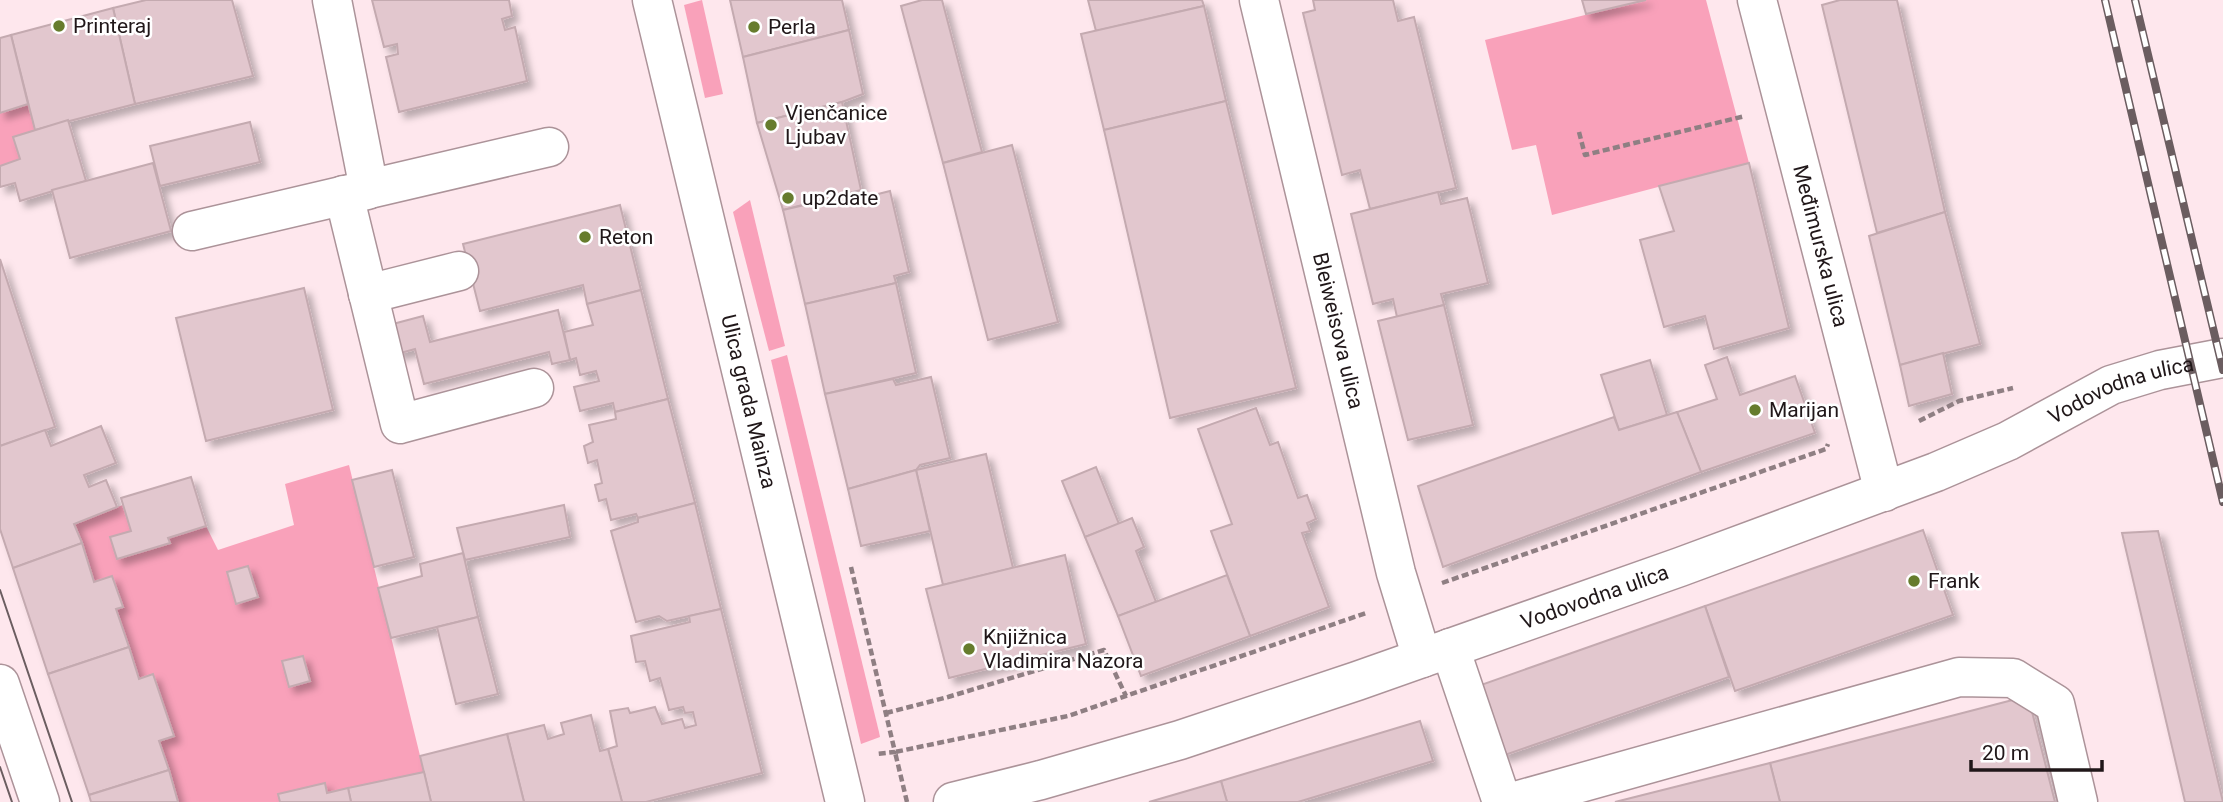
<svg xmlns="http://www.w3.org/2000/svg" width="2223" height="802" viewBox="0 0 2223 802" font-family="Roboto,sans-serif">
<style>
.green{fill:#f9a1ba}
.building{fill:#e2c7ce;stroke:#c4aab0;stroke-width:2;filter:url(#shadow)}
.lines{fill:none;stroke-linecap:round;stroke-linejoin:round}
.minor-casing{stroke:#ac9399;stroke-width:41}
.major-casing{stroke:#ac9399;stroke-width:41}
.path{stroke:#8f7f83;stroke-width:4.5;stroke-dasharray:7 3.5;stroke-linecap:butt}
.minor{stroke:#fff;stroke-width:38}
.major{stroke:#fff;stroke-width:38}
.tram{stroke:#6b5d60;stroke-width:2}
.rail-casing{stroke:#6b5d60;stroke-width:8}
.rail{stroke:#fff;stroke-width:5;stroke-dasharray:16;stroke-linecap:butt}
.poi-dot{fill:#667c2d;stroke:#fff;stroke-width:2.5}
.labels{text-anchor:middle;stroke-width:5;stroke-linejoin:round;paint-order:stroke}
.poi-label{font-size:21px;fill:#201719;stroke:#fff;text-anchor:start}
.street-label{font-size:21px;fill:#201719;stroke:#fff}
</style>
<defs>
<filter id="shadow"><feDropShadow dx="6" dy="6" stdDeviation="3.5" flood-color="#0004"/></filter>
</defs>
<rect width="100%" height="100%" fill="#fee7ed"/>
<g class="green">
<polygon points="702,0 723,94 705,98 684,5"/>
<polygon points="1645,0 1706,0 1749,163 1552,215 1536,145 1512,150 1485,40"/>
<polygon points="28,104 35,130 13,137 20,159 0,166 0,113"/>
<polygon points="750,200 785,346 769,351 733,212"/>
<polygon points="787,355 879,732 880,737 861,744 771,360"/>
<polygon points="349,465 424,772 327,793 325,783 278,794 280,802 178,802 159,741 174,736 153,675 139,679 116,609 123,606 112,576 94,582 74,524 123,505 131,531 111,537 118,558 170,543 168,538 206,526 218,550 294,525 285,484"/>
</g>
<g class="building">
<polygon points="146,0 232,0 253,76 135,104 113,8"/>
<polygon points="372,0 509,0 512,16 502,19 505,30 515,27 527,81 399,112 386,57 398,54 397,44 384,47"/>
<polygon points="730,0 842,0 849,30 743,57"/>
<polygon points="922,0 942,0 982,152 943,163 901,6"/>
<polygon points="1088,0 1202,0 1204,6 1096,31"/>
<polygon points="1313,0 1393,0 1398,21 1414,17 1456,188 1370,209 1360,170 1342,175 1303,13 1315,10"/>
<polygon points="1582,0 1646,0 1586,14"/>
<polygon points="1840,0 1897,0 1945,212 1877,233 1822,5"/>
<polygon points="1204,6 1226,101 1104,130 1081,34"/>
<polygon points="113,8 135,104 35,130 11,35"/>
<polygon points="849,30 863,94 842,102 757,123 743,57"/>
<polygon points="11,35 28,104 0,113 0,38"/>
<polygon points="1226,101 1296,388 1170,418 1104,130"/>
<polygon points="842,102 861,190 783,210 757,123"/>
<polygon points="68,120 86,181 20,201 15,183 0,187 0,166 20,159 13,137"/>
<polygon points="250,122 260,162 160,186 150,146"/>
<polygon points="1012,145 1058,322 988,340 943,163"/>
<polygon points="153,163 171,231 70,258 52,190"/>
<polygon points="1749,163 1789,328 1714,349 1705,316 1664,327 1640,240 1674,231 1659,186"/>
<polygon points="890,191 909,272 894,276 896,283 805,304 783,210 852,194 854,200"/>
<polygon points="1438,192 1441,204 1467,198 1488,283 1441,294 1444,305 1397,317 1393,299 1373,304 1351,214"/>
<polygon points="620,205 641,290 587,304 583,285 480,311 463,244"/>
<polygon points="1945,212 1980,344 1900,365 1869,236"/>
<polygon points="0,259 55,427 0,446"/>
<polygon points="896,283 916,373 825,394 805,304"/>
<polygon points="304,288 333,410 206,441 176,318"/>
<polygon points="641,290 668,399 615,412 613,403 580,411 574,387 599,381 596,371 580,375 576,358 570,360 564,332 593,325 587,304"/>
<polygon points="1444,305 1473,425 1408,440 1378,321"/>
<polygon points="558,310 570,360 552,364 549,352 424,384 415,349 397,354 389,325 423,316 430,342"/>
<polygon points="1943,353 1952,394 1909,406 1900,365"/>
<polygon points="1727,357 1740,395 1795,376 1815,433 1701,472 1677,412 1717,399 1705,365"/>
<polygon points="1650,360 1667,415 1619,430 1601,375"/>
<polygon points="931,377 950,458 920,465 916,470 848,489 825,394 893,379 896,385"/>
<polygon points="668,399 695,503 638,518 636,514 611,520 606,499 599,501 595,485 602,483 597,460 588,463 584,446 593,442 589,425 616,419 615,412"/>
<polygon points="1256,408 1270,445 1278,442 1298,498 1307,495 1316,519 1307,523 1310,531 1302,533 1329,607 1250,636 1211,531 1232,524 1198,429"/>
<polygon points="1677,412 1701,472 1443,567 1418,486 1614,417 1619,430"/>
<polygon points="101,426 116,463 84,475 89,487 106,480 117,507 74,524 82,543 13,568 0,529 0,446 45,430 51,446"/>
<polygon points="986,454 1013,568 943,585 916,470"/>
<polygon points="1096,467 1119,524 1085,537 1062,481"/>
<polygon points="392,470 414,557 374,567 352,480"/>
<polygon points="916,470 930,531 861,546 848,489"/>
<polygon points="191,477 206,526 168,538 170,543 117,559 110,537 131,531 121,498"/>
<polygon points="695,503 721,609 667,621 659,616 636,622 611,531 638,522 638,518"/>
<polygon points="564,505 570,537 465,560 457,528"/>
<polygon points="1132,518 1144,547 1136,551 1156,602 1118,616 1085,537"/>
<polygon points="1923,530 1953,615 1735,691 1705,606"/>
<polygon points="2158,531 2223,802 2185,802 2122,533"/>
<polygon points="82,543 94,582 112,576 123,607 116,609 129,647 48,674 13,568"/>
<polygon points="463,553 478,617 391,638 378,588 422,576 420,564"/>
<polygon points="1065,555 1086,644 949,678 926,589"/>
<polygon points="248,566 258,597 236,604 227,572"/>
<polygon points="1227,575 1250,636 1141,676 1118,616"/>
<polygon points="1705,606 1729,677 1502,756 1478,686"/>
<polygon points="721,609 762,773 646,802 622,802 608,749 617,746 610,711 628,708 630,713 655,707 662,724 682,719 685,728 696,725 693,712 685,713 683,707 669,710 660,678 650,681 645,661 636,662 631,636 690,622 689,616"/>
<polygon points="478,617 498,694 456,704 437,627"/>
<polygon points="129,647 139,679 153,674 174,736 159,741 169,770 89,795 48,674"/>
<polygon points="303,656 310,681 289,687 282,661"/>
<polygon points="2028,696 2055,802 1780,802 1770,763"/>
<polygon points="591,715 600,751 608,749 622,802 524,802 507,734 544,725 548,739 564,734 561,723"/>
<polygon points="1420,721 1433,761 1298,802 1227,802 1221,781"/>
<polygon points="507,734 524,802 431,802 420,756"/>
<polygon points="1770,763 1780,802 1615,802"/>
<polygon points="169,770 178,802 91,802 89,795"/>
<polygon points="424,772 431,802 351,802 348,788"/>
<polygon points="1221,781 1227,802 1149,802"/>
<polygon points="325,783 327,793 348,788 351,802 280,802 278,794"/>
</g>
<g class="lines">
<g class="minor-casing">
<g id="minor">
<polyline points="332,0 369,189 549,147"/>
<path id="s1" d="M1259,0L1396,573L1422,658"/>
<path id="s2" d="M1757,0L1884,492"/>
<polyline points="344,195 400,424 534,388"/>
<polyline points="192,231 367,190"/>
<polyline points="368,294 459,271"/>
<polyline points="1450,648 1502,802"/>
<path id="s3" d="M953,802L1041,780L1180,740L1357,681L1680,567L1936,472L2008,441L2111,385L2160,370L2223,358"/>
<polyline points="1512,802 1959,677 2013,678 2055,704 2078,802"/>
</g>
</g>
<g class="major-casing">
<g id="major">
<path id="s4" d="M652,0L845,802"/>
<polyline points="0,684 40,802"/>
</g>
</g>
<g class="path">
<polyline points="1579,132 1585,155 1745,116"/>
<polyline points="1919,421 1959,401 2013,388"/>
<polyline points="851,567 895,752 876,754"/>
<polyline points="1442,583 1826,449 1828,444"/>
<polyline points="886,713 948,697 1104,650 1126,696"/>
<polyline points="907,802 895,752 1068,716 1366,613"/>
</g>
<use href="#minor" class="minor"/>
<use href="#major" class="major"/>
<g class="tram">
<polyline points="0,590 72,802"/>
<polyline points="0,767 12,802"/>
</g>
<g class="rail-casing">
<g id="rail">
<polyline points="2105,0 2223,502"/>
<polyline points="2135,0 2223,370"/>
</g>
</g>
<use href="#rail" class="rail"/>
</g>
<g class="poi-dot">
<circle cx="59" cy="26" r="7"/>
<circle cx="754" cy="27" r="7"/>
<circle cx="771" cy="125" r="7"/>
<circle cx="788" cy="198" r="7"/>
<circle cx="585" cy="237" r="7"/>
<circle cx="1755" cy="410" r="7"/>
<circle cx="1914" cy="581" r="7"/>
<circle cx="969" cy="649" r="7"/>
</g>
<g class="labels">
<g class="poi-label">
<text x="73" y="33">Printeraj</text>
<text x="768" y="34">Perla</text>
<text x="785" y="120">Vjenčanice<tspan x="785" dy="24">Ljubav</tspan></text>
<text x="802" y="205">up2date</text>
<text x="599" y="244">Reton</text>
<text x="1769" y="417">Marijan</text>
<text x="1928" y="588">Frank</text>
<text x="983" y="644">Knjižnica<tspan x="983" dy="24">Vladimira Nazora</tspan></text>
</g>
<g class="street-label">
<text dy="7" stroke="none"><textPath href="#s2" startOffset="254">Međimurska ulica</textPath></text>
<text dy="7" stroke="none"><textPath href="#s1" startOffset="340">Bleiweisova ulica</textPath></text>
<text dy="7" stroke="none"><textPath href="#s3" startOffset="1241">Vodovodna ulica</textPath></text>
<text dy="7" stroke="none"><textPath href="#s4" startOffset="413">Ulica grada Mainza</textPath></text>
<text dy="7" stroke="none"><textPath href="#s3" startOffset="674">Vodovodna ulica</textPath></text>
</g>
</g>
<path d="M1971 760v10h131v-10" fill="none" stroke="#201719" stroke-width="3.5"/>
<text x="1982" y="760" font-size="21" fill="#201719" stroke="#ffffff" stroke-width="5" paint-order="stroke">20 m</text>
</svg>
